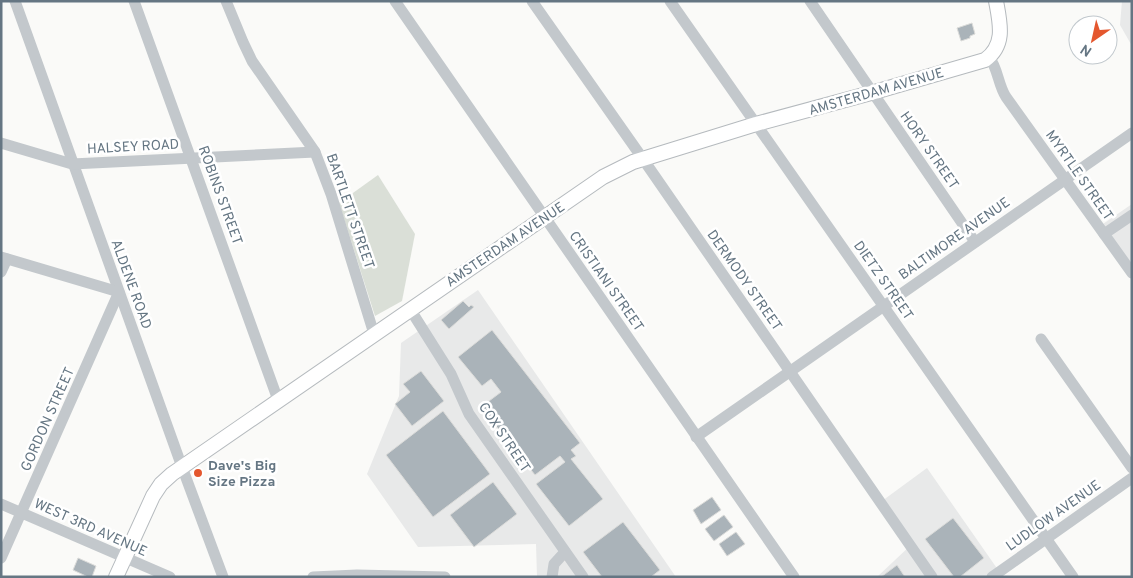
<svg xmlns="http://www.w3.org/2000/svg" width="1133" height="578" viewBox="0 0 1133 578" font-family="Overpass,sans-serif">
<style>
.built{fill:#e8e9e9}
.green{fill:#dadfd7}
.building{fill:#aab3b9;stroke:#dcdcda}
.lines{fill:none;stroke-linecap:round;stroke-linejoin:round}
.major-casing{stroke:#b5babe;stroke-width:16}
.minor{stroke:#c3c8cc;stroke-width:11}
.major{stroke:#fff;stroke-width:14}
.poi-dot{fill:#e4572e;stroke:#fff;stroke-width:2}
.labels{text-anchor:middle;stroke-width:5;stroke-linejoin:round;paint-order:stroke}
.street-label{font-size:14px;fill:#657683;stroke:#fff}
.poi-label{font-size:14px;font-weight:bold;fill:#657683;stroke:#fff;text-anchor:start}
</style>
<rect width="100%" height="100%" fill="#fafaf8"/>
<g class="built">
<polygon points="1122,1 1132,1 1132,46 1120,25"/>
<polygon points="1132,204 1132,266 1103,224"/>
<polygon points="478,290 676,577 537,577 536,544 418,547 367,474 399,396 401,343"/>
<polygon points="927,468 1003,577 877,577 911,545 882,501"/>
</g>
<polygon class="green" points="378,175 415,234 402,301 375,316 339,203"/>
<g class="building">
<polygon points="972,23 975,34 970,36 970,38 961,41 957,28"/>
<polygon points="463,301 469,307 471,305 474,307 449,329 441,320"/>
<polygon points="492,330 580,443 571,450 576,456 571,459 603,499 569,526 536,484 565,462 560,456 535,475 481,407 501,392 491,379 482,386 458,357"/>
<polygon points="421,371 444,401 412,426 395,404 410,392 403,384"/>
<polygon points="443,411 490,474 433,517 386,455"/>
<polygon points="493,482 517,514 474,547 450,515"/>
<polygon points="712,497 721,510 701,524 693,510"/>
<polygon points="724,515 733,527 714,541 705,529"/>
<polygon points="953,518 984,558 960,577 954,577 925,539"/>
<polygon points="623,522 660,570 651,577 602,577 583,552"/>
<polygon points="736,532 745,544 727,556 719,544"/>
<polygon points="78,558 96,566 92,577 88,577 73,570"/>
<polygon points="897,565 905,577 881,577"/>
</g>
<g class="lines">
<g class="major-casing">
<path id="major" d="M116,577L153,496L161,484L172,474L603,177L633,162L756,124L871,93L985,60C1006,45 1000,23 996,1"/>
</g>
<g class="minor">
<polyline points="15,1 182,467 223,577"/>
<polyline points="134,1 278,400"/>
<polyline points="226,1 243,42 252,61 315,152 331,194 374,334"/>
<polyline points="395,1 794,577"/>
<polyline points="532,1 643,159 932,577"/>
<polyline points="670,1 1073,577"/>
<polyline points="810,1 975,242"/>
<path d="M989,57C998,68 998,85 1006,97L1132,273"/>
<polyline points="1,143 72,164 315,152"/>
<polyline points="1104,234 1132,215"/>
<polyline points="1,257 119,292 1,558"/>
<polyline points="1,272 7,259"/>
<polyline points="410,309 451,374 469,414 583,577"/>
<polyline points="1041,339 1132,468"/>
<polyline points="696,437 1132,133"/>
<polyline points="1,504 170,577"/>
<polyline points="313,577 357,575 445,577"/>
<polyline points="552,577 554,564 565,552"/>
<polyline points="992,577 1132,478"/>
</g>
<use href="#major" class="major"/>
</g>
<circle class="poi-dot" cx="198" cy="473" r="5"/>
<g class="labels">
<g class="street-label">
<text transform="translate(876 91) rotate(-16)" y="5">AMSTERDAM AVENUE</text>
<text transform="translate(133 146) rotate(-3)" y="5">HALSEY ROAD</text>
<text transform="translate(930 150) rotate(55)" y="5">HORY STREET</text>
<text transform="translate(1080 175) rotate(55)" y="5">MYRTLE STREET</text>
<text transform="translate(221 195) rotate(70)" y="5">ROBINS STREET</text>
<text transform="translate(351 211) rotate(71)" y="5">BARTLETT STREET</text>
<text transform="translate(954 238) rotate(-35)" y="5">BALTIMORE AVENUE</text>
<text transform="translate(505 244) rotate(-34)" y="5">AMSTERDAM AVENUE</text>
<text transform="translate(745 280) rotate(55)" y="5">DERMODY STREET</text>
<text transform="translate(884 280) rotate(55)" y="5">DIETZ STREET</text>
<text transform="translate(607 281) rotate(55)" y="5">CRISTIANI STREET</text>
<text transform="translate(132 284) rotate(70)" y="5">ALDENE ROAD</text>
<text transform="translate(47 419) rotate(-66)" y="5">GORDON STREET</text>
<text transform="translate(505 437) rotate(56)" y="5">COX STREET</text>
<text transform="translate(1053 515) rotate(-35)" y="5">LUDLOW AVENUE</text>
<text transform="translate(91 527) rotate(24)" y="5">WEST 3RD AVENUE</text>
</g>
<g class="poi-label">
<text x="208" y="470">Dave's Big<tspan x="208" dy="16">Size Pizza</tspan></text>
</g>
</g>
<rect width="1133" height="578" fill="none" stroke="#657683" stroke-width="5"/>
<g transform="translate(1093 40) rotate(214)"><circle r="24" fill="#ffffff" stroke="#c1c8cd"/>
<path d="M0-4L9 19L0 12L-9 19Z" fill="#e4572e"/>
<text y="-8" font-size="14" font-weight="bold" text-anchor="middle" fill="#657683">N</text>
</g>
</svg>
